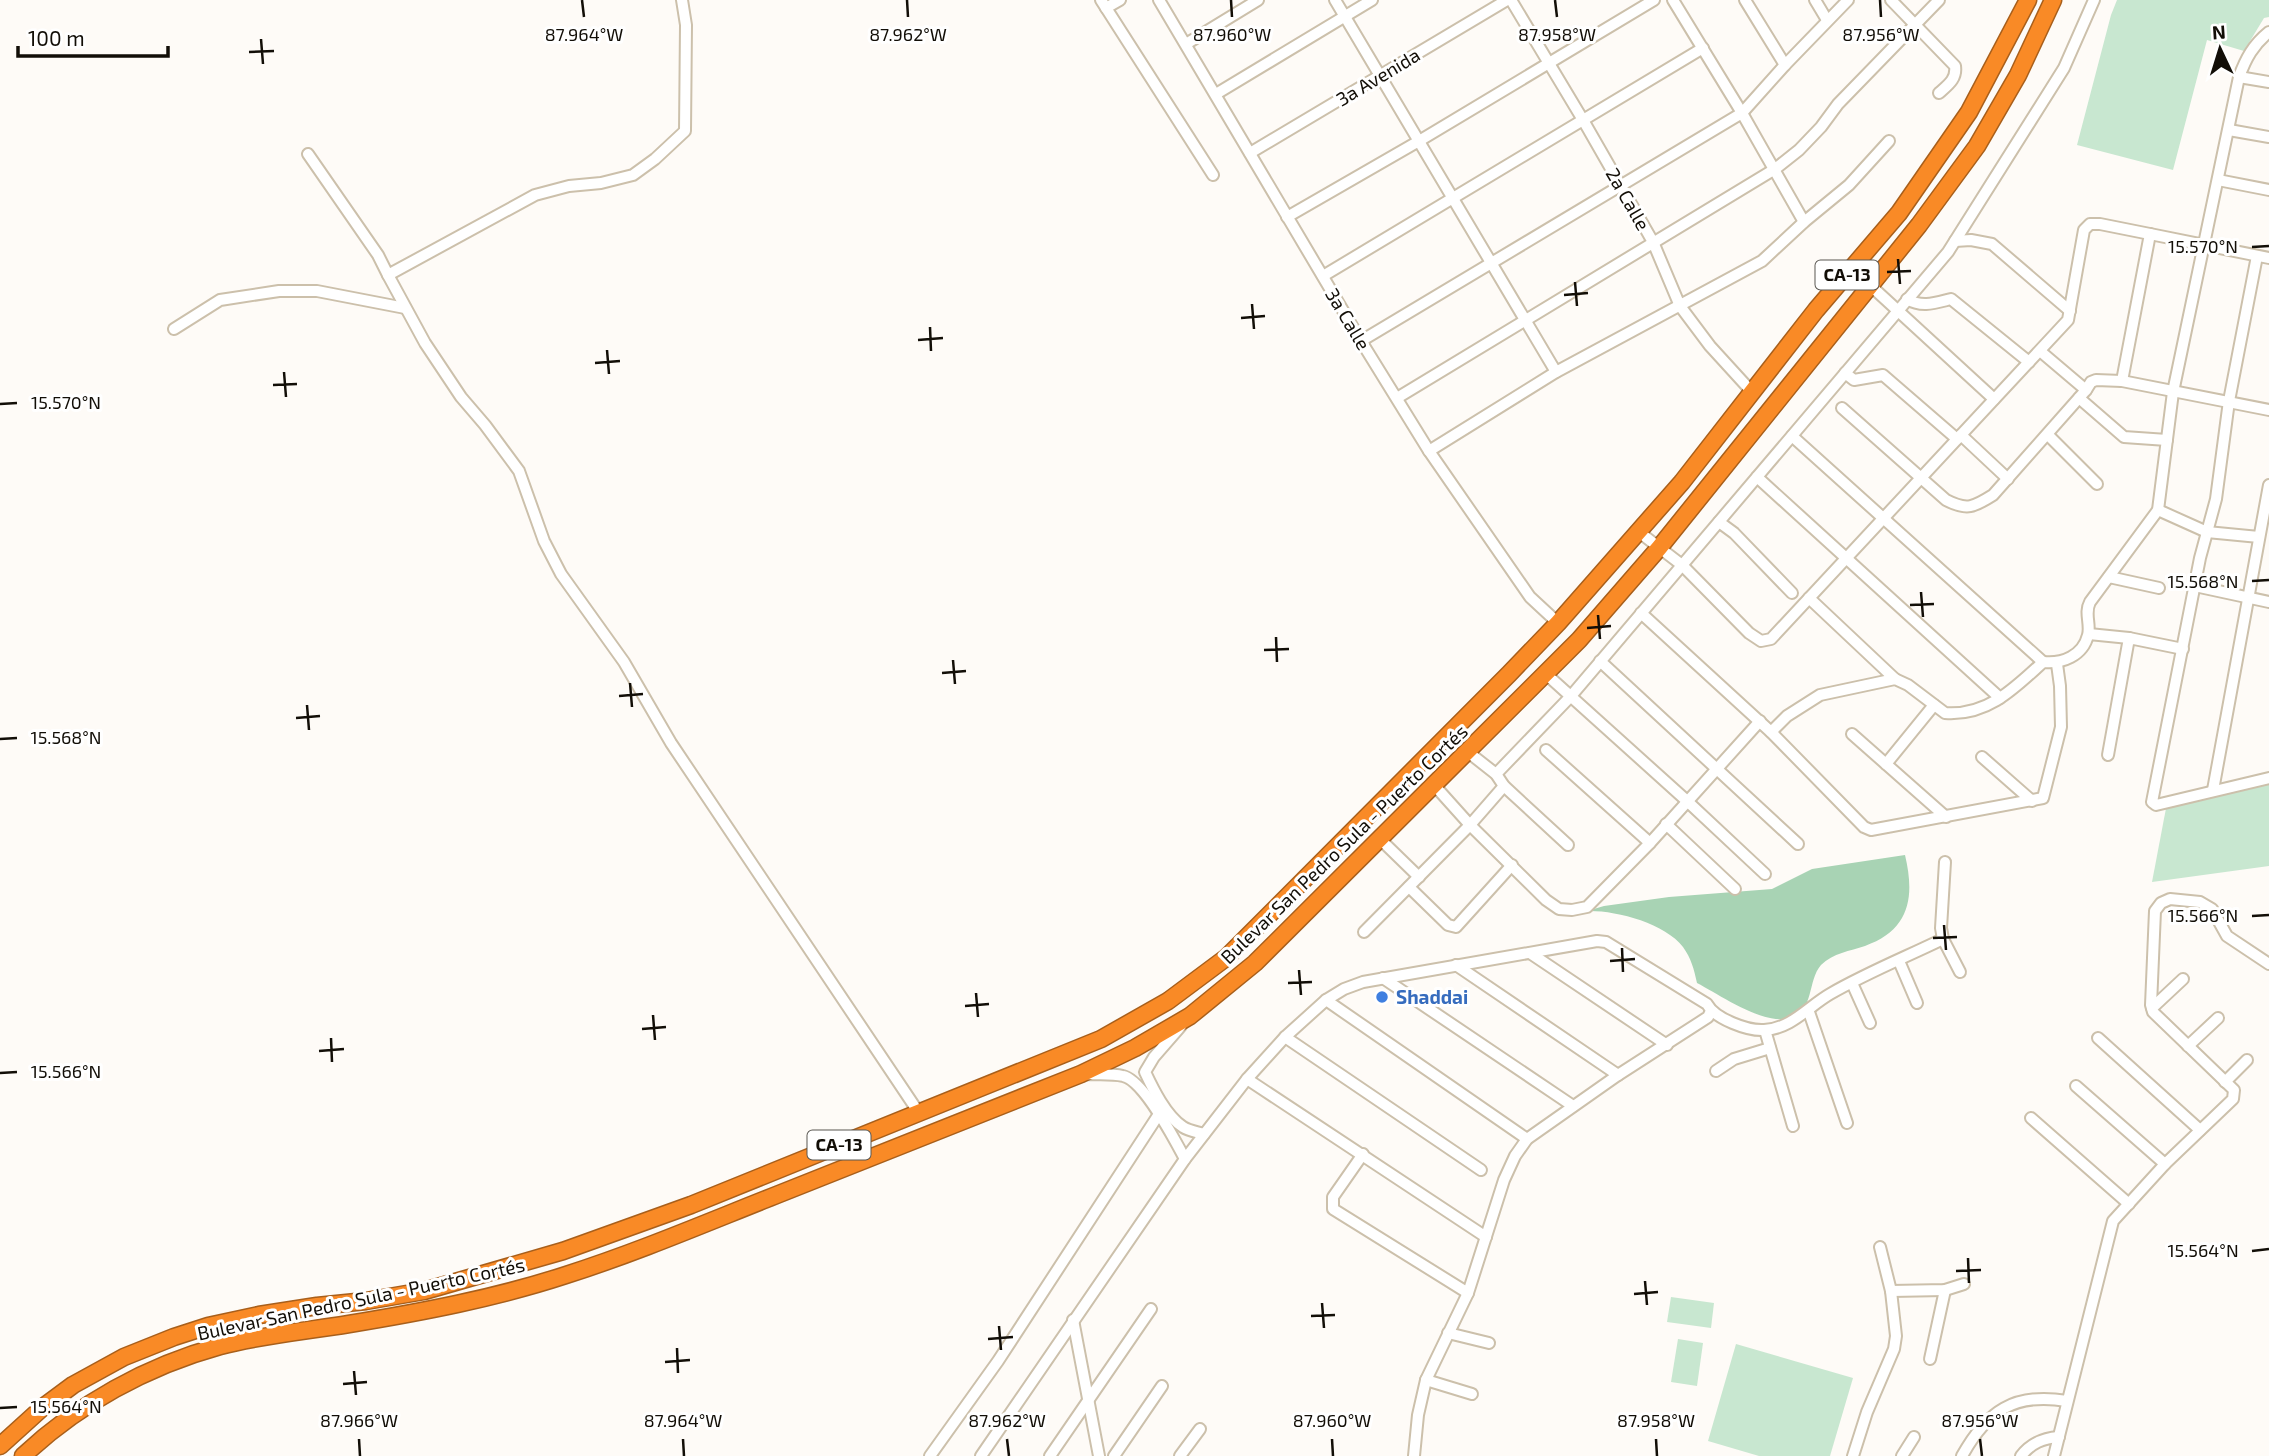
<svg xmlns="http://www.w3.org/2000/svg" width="2269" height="1456" viewBox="0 0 2269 1456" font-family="'Exo 2',sans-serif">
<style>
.green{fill:#c8e7d0}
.forest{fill:#a8d3b4}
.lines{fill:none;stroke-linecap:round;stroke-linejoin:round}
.minor-casing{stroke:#ccc0ab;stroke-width:14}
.highway-casing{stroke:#a85f1b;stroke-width:19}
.minor{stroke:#fff;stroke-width:10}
.highway{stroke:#f98a26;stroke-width:16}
.ticks{fill:none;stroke:#120e07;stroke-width:2.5}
.shop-dot{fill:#3f7fe0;stroke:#fff;stroke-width:2.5}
.labels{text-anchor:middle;stroke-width:6;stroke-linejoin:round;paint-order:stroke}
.shield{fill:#fff;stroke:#595651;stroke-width:2}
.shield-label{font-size:18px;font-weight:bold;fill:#120e07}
.street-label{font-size:19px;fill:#120e07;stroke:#fff}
.shop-label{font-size:19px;font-weight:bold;fill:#366cbe;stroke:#fff;text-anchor:start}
.ticks-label{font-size:18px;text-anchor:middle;fill:#120e07;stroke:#fff;stroke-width:6;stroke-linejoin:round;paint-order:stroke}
</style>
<rect width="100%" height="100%" fill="#fefbf7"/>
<g class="green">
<polygon points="2117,0 2269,0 2269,17 2264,18 2244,51 2207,40 2173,170 2077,145 2111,15"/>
<polygon points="2269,783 2269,866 2152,882 2167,803"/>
<polygon points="1671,1297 1714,1303 1711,1328 1667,1322"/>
<polygon points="1678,1339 1703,1343 1697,1386 1671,1382"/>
<polygon points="1736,1344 1853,1378 1830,1456 1759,1456 1708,1441"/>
</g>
<path class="forest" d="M1905,855C1915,897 1910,930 1865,946C1850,951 1833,953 1821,965C1807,981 1815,1010 1790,1018C1764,1026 1720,995 1697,983C1694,969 1691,958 1683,947C1665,923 1615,910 1587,911L1604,906L1669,897L1772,889L1812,869Z"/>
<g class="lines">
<g class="minor-casing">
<g id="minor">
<polyline points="1101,0 1213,175"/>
<polyline points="1159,0 1361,341 1429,451 1530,597 1558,623"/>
<polyline points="1335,0 1556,372"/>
<polyline points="1511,0 1583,120 1653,242 1680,306 1710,346 1752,392"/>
<polyline points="1673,0 1742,113 1804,222"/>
<polyline points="1745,0 1785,65"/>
<polyline points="1815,0 1827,20"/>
<path d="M1891,0L1955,66C1957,79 1948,85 1939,93"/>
<polyline points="1106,8 1120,0"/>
<polyline points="1186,44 1258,0"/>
<polyline points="2239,77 2269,82"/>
<polyline points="1216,94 1372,0"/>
<polyline points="2229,130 2269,137"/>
<polyline points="1250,153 1507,0"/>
<polyline points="308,154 378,255 388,275 535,195 569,186 601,183 633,175 655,159 685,131 686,25 682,0"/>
<polyline points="2218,180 2269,190"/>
<polyline points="1287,217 1419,141 1654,0"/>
<polyline points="1955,241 1971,240 1992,244 2070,311"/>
<polyline points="2257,256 2229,401 2216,499 2200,558 2152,802 2156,805 2269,778"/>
<polyline points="388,275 425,343 461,397 485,425 519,471 544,541 561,574 624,662 671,743 919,1113"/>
<polyline points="1323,276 1703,48"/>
<polyline points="1871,286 1994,399"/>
<path d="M1907,299C1922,308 1935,303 1951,299L2029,362"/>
<polyline points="174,329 220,300 279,291 317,291 405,308"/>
<polyline points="1361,341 1742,113 1785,65 1848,0"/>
<polyline points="2040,351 2086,390 2091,382 2096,380 2122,381 2269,410"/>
<polyline points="1845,373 1854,380 1883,375 1957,439"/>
<polyline points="2122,381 2150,234"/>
<polyline points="1397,398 1775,169 1799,150 1821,127 1838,104 1939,0"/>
<polyline points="2079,398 2124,437 2167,440"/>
<path d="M1842,408L1946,500C1967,511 1974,507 1993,495L2086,390"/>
<polyline points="1961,435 2008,479"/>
<polyline points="2048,435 2097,484"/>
<polyline points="1792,436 2043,662"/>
<polyline points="1429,451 1556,372 1762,261 1804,222 1849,185 1889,141"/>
<polyline points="1757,477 2000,698"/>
<polyline points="2158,510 2207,532 2259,537"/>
<polyline points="1719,522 1734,533 1792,593"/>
<polyline points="1639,532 1682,565 1749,633 1761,641 1771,639 2068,320 2084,230 2090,224 2100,224 2150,234 2269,258"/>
<polyline points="2109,577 2159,588"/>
<polyline points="2195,586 2269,602"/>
<polyline points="1809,598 1895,679"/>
<polyline points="1641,613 1771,732 1864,827 1871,830 2043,798 2061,727 2060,686 2057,664"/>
<polyline points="2089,634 2129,638"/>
<polyline points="1600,661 1798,844"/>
<polyline points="1546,674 1687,801 1765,874"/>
<path d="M1771,732L1787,716L1820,695L1895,679L1908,685L1945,713C1987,716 2014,689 2043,662C2062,664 2083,656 2088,635C2091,624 2084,613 2090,602L2158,510L2173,392L2239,77C2246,58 2253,45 2269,32"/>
<polyline points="1852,734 1946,817"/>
<polyline points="1546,750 1650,843"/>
<polyline points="1468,752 1496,774 1504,786 1568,845"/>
<polyline points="2108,755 2129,638 2183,649"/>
<polyline points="1982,757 2032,801"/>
<polyline points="1886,764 1934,705"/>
<polyline points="1496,774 1571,696 1948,252 2064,68 2094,0"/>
<polyline points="1435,786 1470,825 1546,900 1559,909 1572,910 1587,907 1650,843 1760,721"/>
<polyline points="2213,790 2269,485"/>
<polyline points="1666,824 1735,889"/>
<polyline points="1381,840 1419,877"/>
<polyline points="1945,862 1941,928 1943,939 1960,972"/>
<polyline points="1409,887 1448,925 1456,927 1512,865"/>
<polyline points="1364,932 1470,825 1504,786"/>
<polyline points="1530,953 1667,1045"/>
<polyline points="1899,961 1917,1003"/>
<polyline points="1456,965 1618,1075"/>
<polyline points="1383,978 1573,1106"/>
<polyline points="1852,983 1870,1023"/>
<polyline points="1326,1000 1527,1139"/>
<polyline points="2152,1008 2183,979"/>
<polyline points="1809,1012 1847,1123"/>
<path d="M1181,1026L1154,1057L1145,1072C1153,1089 1166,1116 1183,1127C1189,1131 1198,1132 1204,1134"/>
<polyline points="1765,1030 1793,1126"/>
<polyline points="1285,1037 1481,1170"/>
<polyline points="2098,1038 2200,1130"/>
<polyline points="2188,1046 2218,1018"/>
<polyline points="1716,1071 1734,1059 1770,1048"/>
<path d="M1083,1074C1096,1075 1110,1073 1123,1076C1143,1080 1175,1140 1185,1159"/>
<polyline points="1247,1079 1486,1237"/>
<polyline points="2225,1082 2247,1060"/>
<polyline points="2076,1086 2165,1164"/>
<polyline points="2031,1118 2129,1204"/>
<polyline points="1363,1154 1333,1197 1333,1209 1468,1293"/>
<polyline points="1891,1291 1945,1290 1964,1284"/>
<polyline points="1073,1320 1099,1456"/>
<polyline points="1448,1333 1489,1343"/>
<polyline points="1930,1359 1945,1290"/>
<polyline points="1426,1380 1472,1394"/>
<polyline points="930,1456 998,1361 1159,1114"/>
<path d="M981,1456L1185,1159L1247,1079L1285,1037L1326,1000L1344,989L1363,982L1597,941L1606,942L1707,1004C1715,1019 1748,1031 1764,1030C1791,1029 1809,1006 1830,994C1866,973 1906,957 1943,939"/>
<polyline points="1050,1456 1151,1309"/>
<polyline points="1114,1456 1162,1386"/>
<polyline points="1180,1456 1200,1429"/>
<polyline points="1414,1456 1418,1415 1426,1380 1468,1293 1504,1180 1515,1156 1527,1139 1618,1075 1708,1017 1711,1011"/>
<polyline points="1853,1456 1867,1412 1894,1349 1896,1336 1891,1291 1880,1247"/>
<polyline points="1902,1456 1914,1437"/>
<path d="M1962,1456C1987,1411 2014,1392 2067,1401"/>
<path d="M2021,1456C2031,1443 2043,1438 2059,1437"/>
<polyline points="2054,1456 2113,1221 2165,1164 2233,1099 2234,1090 2153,1012 2151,1005 2155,911 2161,903 2170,899 2200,902 2212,909 2227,936 2269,964"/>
</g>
</g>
<g class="highway-casing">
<g id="highway">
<polyline points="0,1446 42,1408 73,1385 124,1357 174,1337 208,1326 259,1315 317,1306 366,1301 424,1291 563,1251 691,1205 1101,1039 1168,1001 1227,957 1509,674 1558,623 1682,482 1816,310 1899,213 1969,112 2028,0"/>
<path d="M23,1456C78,1404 147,1366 220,1346C262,1335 306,1331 349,1324C422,1312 496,1298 566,1275C638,1252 708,1222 779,1194C879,1154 980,1115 1081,1074L1135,1048L1190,1016L1255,963L1579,640L1659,548L1919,225L1977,146L2018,75L2053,0"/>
</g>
</g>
<use href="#minor" class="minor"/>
<use href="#highway" class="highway"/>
</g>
<path class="ticks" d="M582,0L584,17M907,0L908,17M1231,0L1232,17M1555,0L1557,17M1880,0L1881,17M261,39L263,64M249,52L274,51M2252,247L2269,246M1898,259L1900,284M1887,272L1911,271M1575,282L1577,306M1564,295L1588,293M1252,304L1254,329M1241,318L1265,316M930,327L931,351M918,340L943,338M607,350L609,374M595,363L620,361M284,372L286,397M273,385L297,384M0,404L17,403M2252,581L2269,580M1921,592L1923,617M1910,605L1934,604M1598,615L1600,639M1587,628L1611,626M1276,637L1277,662M1264,650L1289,649M953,660L955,684M942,673L966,671M630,683L632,707M619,696L643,694M307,705L309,730M296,718L320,716M0,739L17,738M2252,916L2269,915M1944,925L1946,950M1933,938L1957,937M1622,948L1623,972M1610,961L1635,959M1299,970L1301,995M1288,983L1312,982M976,993L978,1017M965,1006L989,1004M653,1015L655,1040M642,1029L666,1027M331,1038L332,1062M319,1051L344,1049M0,1073L17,1072M2252,1251L2269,1249M1968,1258L1969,1283M1956,1271L1981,1270M1645,1281L1647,1305M1634,1294L1658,1292M1322,1303L1324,1328M1311,1316L1335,1315M999,1326L1001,1350M988,1339L1013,1337M677,1348L678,1373M665,1362L690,1360M354,1371L356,1395M343,1384L367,1382M0,1408L17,1407M359,1439L360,1456M683,1439L684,1456M1007,1439L1009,1456M1332,1439L1333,1456M1656,1439L1657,1456M1980,1439L1982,1456"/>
<circle class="shop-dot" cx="1382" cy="997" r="7"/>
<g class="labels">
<g class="shield">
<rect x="1815.5" y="260.5" width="63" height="29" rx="5"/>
<rect x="807.5" y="1130.5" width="63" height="29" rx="5"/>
</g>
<g class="shield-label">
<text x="1847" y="281">CA-13</text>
<text x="839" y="1151">CA-13</text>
</g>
<g class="street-label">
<text transform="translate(1378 77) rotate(-31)" y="7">3a Avenida</text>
<text transform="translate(1628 199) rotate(60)" y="7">2a Calle</text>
<text transform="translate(1348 319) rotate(59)" y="7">3a Calle</text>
<text transform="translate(1344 844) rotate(-44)" y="7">Bulevar San Pedro Sula - Puerto Cortés</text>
<text transform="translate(361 1299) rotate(-12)" y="7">Bulevar San Pedro Sula - Puerto Cortés</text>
</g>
<g class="shop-label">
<text x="1396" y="1004">Shaddai</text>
</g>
</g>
<g class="ticks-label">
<text x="584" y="41">87.964°W</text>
<text x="908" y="41">87.962°W</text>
<text x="1232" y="41">87.960°W</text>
<text x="1557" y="41">87.958°W</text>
<text x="1881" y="41">87.956°W</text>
<text x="2203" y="253">15.570°N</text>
<text x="66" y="409">15.570°N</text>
<text x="2203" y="588">15.568°N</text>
<text x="66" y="744">15.568°N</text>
<text x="2203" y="922">15.566°N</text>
<text x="66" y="1078">15.566°N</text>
<text x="2203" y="1257">15.564°N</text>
<text x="66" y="1413">15.564°N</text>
<text x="359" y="1427">87.966°W</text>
<text x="683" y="1427">87.964°W</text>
<text x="1007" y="1427">87.962°W</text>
<text x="1332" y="1427">87.960°W</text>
<text x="1656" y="1427">87.958°W</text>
<text x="1980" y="1427">87.956°W</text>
</g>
<g transform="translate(2220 49) rotate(356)" stroke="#ffffff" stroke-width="5" paint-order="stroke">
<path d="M0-5L12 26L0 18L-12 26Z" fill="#120e07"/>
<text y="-10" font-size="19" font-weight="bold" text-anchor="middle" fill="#120e07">N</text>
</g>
<path d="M18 46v10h150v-10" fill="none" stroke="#120e07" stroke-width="3.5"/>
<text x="28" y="46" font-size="21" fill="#120e07" stroke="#ffffff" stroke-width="5" paint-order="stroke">100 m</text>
</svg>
